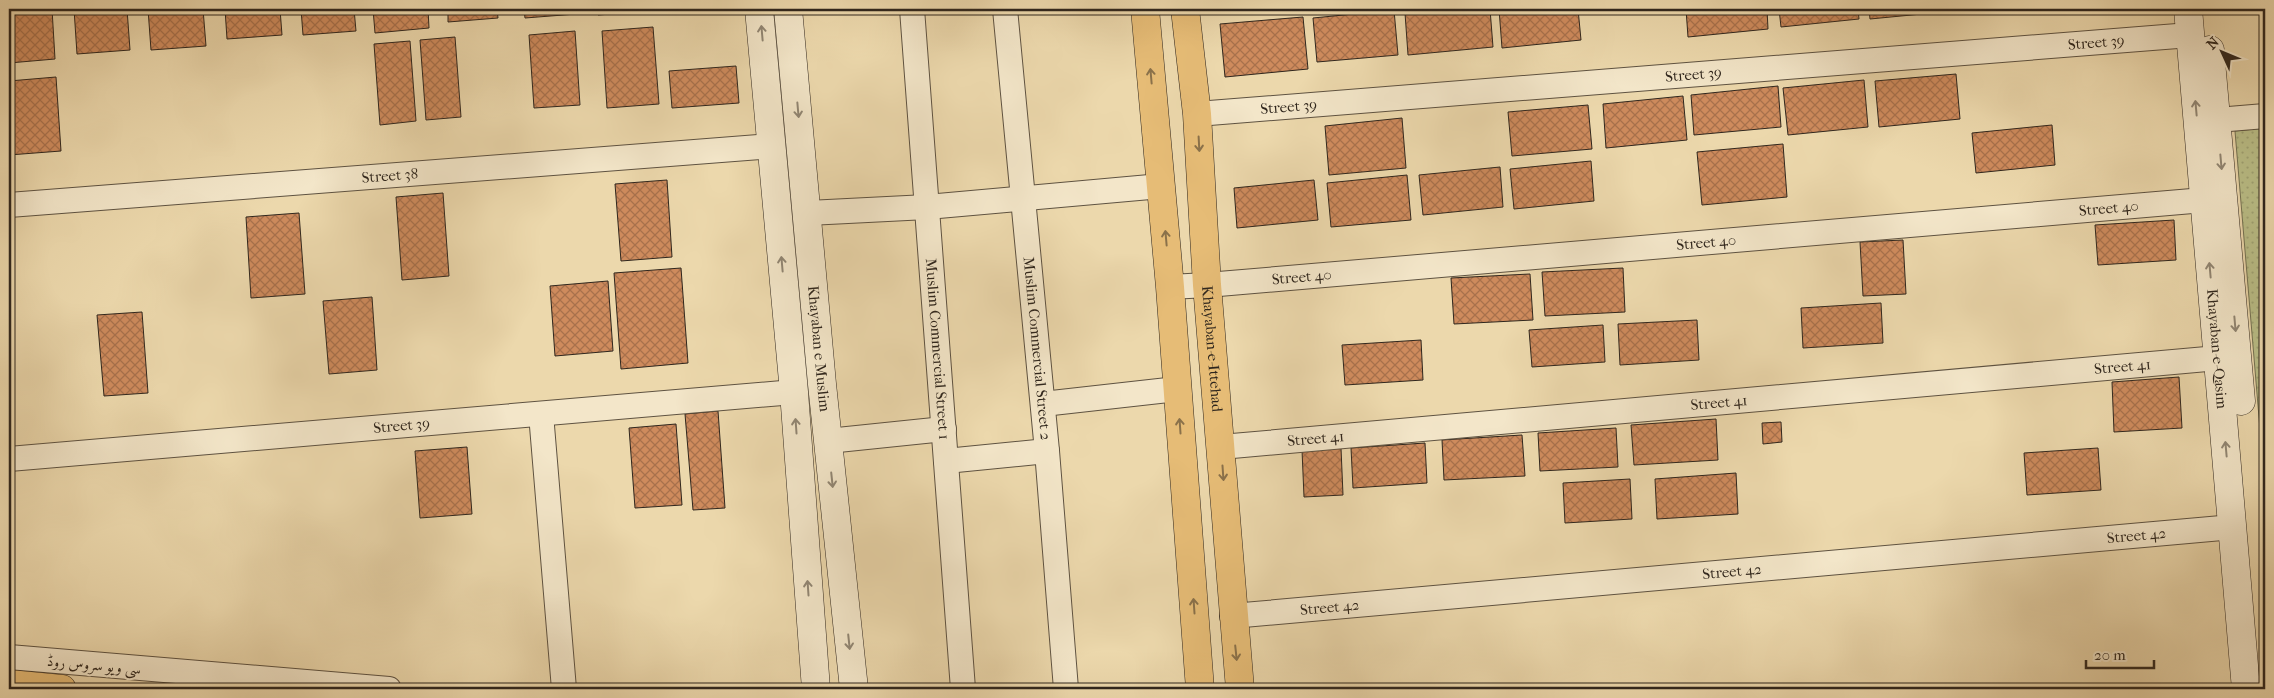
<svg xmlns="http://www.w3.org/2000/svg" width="2274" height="698" viewBox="0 0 2274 698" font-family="'IM FELL French Canon',Amiri,serif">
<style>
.grass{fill:url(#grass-dots);stroke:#747252}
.building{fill:url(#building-cross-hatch);stroke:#2f261d}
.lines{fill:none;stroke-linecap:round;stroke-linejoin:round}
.street-casing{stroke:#5e5241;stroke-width:26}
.secondary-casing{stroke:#2f261d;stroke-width:29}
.primary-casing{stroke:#2f261d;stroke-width:29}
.street{stroke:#f3e6c9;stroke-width:24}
.secondary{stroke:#f3e6c9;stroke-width:28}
.primary{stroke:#e6bc76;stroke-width:28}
.oneway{stroke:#918673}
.oneway2{stroke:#8a714a}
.labels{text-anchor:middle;stroke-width:4;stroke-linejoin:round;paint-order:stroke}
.street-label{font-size:15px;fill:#2f261d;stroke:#f3e6c9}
</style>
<defs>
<pattern id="grass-dots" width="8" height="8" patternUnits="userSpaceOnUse" patternTransform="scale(1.25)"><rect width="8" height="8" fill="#babe87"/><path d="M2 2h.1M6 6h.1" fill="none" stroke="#a0a374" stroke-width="1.8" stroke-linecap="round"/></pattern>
<pattern id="building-cross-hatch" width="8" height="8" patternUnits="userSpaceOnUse" patternTransform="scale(1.25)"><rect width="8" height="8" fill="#ce8b5d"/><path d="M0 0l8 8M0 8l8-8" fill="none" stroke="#a8714c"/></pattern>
</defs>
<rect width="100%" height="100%" fill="#ecd8ac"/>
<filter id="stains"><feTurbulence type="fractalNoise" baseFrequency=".004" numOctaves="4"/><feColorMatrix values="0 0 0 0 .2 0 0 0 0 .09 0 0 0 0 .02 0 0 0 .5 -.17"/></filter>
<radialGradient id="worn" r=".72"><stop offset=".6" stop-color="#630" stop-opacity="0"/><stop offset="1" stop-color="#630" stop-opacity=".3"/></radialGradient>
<polygon class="grass" points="2265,128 2265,489 2235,131"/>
<g class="building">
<polygon points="9,9 52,9 55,59 9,63"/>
<polygon points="74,9 127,9 130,50 77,54"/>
<polygon points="148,9 203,9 206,46 151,50"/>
<polygon points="225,9 280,9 282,35 227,39"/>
<polygon points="301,9 354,9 356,31 303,35"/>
<polygon points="373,9 428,9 429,28 375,33"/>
<polygon points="448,9 497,9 498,18 448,22"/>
<polygon points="524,9 576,9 576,14 525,18"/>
<polygon points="598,9 651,9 651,11 598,15"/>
<polygon points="1453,9 1490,9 1493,47 1408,55 1405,13"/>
<polygon points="1499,9 1578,9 1581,40 1502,48"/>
<polygon points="1686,9 1767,9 1768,29 1688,37"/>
<polygon points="1779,9 1858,9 1859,19 1781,27"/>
<polygon points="1869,9 1953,9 1953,11 1870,19"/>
<polygon points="1394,10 1398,55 1317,62 1313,18"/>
<polygon points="1303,17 1308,69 1225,77 1220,24"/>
<polygon points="653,27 659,104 607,108 602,31"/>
<polygon points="575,31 580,105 534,108 529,35"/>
<polygon points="455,37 461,117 426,120 420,40"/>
<polygon points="410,41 416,121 380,125 374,44"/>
<polygon points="736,66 739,103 672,108 669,71"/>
<polygon points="1956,74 1960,119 1879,127 1875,81"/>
<polygon points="56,77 61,151 9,155 9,81"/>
<polygon points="1864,80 1868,127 1788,135 1783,88"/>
<polygon points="1778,86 1781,127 1694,135 1691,95"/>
<polygon points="1683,96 1687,140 1606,148 1603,104"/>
<polygon points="1588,105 1592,149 1512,156 1508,112"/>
<polygon points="1402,118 1406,168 1329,175 1325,126"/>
<polygon points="2052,125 2055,165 1976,173 1972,133"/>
<polygon points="1783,144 1787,197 1702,205 1697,152"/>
<polygon points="1591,161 1594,201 1514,209 1510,169"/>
<polygon points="1500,167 1503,207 1423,215 1419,175"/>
<polygon points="1407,175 1411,220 1331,227 1327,183"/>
<polygon points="667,180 672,257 621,261 615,184"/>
<polygon points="1314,180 1318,220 1237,228 1234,188"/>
<polygon points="443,193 449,276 402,280 396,197"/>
<polygon points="299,213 305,294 251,298 246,217"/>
<polygon points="2174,220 2176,260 2098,265 2095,225"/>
<polygon points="1903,240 1906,294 1863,296 1860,242"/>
<polygon points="681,268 688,363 621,369 614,273"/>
<polygon points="1623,268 1625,312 1545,316 1542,272"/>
<polygon points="1530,274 1533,320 1454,324 1451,278"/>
<polygon points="608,281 613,351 555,356 550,286"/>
<polygon points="372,297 377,370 329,374 323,301"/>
<polygon points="1881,303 1883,343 1803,348 1801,308"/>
<polygon points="142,312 148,393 104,396 97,315"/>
<polygon points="1697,320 1699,360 1620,365 1618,324"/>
<polygon points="1603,325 1605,362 1532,367 1529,330"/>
<polygon points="1421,340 1423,380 1345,385 1342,345"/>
<polygon points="2179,377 2182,428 2114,432 2112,382"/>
<polygon points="718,411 725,508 693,510 685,414"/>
<polygon points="1716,419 1718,460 1634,465 1631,425"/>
<polygon points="1781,422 1782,442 1763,444 1762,423"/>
<polygon points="676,424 682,505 635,508 629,428"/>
<polygon points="1616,428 1618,467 1540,471 1538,433"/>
<polygon points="1522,435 1525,476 1444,480 1442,440"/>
<polygon points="1425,443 1427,483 1353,488 1351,448"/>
<polygon points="467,447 472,514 420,518 415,451"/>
<polygon points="1341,448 1343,495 1304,497 1302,450"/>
<polygon points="2098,448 2101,490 2027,495 2024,453"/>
<polygon points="1736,473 1738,514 1657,519 1655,479"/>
<polygon points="1630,479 1632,519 1565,523 1563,483"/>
</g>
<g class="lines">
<g class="street-casing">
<g id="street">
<path id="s1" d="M912,9L963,689"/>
<path id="s2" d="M1005,9L1047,451L1066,689"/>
<path id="s3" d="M1197,114L2190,35"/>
<polyline points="2217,120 2265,116"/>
<path id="s4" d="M9,205L772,146"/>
<polyline points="808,213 927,207 1161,186"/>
<path id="s5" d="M1170,287L1207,285L2204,200"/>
<polyline points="1043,404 1177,389"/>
<polyline points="541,414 564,689"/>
<polyline points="828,441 944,429"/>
<path id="s6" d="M1221,447L2218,358"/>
<path id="s7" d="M9,459L794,392"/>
<polyline points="946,461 1047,451"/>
<path id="s8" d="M1232,616L2233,527"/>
<polyline points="9,657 389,689"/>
</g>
</g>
<g class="secondary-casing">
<g id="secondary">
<polyline points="759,9 794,392 816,689"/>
<path id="s9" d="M788,9L822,384L854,689"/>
<path id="s10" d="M2188,9L2246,689"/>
<polyline points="2210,50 2241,401"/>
</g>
</g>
<g class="primary-casing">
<g id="primary">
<polyline points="1145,9 1170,287 1200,689"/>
<path id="s11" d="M1185,9L1197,114L1207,285L1240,689"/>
<polyline points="9,684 62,689"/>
</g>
</g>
<use href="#street" class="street"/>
<use href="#secondary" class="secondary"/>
<use href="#primary" class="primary"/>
</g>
<defs><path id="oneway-shaft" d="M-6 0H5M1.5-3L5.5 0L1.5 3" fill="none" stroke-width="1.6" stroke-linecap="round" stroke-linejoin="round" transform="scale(1.25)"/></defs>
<g class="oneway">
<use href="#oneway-shaft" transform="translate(762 33) rotate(-95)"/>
<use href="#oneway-shaft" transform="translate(2196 108) rotate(-95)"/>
<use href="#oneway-shaft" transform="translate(798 110) rotate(85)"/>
<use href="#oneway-shaft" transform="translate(2221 162) rotate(85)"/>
<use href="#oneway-shaft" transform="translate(782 264) rotate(-95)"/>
<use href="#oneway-shaft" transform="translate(2210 270) rotate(-95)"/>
<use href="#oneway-shaft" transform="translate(2235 324) rotate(85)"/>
<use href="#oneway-shaft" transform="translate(796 426) rotate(-94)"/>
<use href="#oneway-shaft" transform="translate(2226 449) rotate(-95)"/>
<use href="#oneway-shaft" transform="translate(832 480) rotate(84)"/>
<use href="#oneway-shaft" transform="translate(808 588) rotate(-94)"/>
<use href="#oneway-shaft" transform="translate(849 642) rotate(84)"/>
</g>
<g class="oneway2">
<use href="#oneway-shaft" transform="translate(1151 76) rotate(-95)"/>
<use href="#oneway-shaft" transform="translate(1199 144) rotate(87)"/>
<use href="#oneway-shaft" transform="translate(1166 238) rotate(-95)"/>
<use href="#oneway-shaft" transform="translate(1180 426) rotate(-94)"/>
<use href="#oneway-shaft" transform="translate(1223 473) rotate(86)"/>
<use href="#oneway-shaft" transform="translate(1194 606) rotate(-94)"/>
<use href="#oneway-shaft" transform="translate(1236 653) rotate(84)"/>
</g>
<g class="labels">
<g class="street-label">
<text dy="5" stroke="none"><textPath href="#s3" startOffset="902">Street 39</textPath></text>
<text dy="5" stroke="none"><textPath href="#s3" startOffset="498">Street 39</textPath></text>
<text dy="5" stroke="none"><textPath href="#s3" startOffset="92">Street 39</textPath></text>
<text dy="5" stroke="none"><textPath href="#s4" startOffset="382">Street 38</textPath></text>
<text dy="5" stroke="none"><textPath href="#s5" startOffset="942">Street 40</textPath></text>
<text dy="5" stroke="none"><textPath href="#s5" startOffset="538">Street 40</textPath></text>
<text dy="5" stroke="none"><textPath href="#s5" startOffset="132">Street 40</textPath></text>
<text dy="5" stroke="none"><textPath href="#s9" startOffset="341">Khayaban e Muslim</textPath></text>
<text dy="5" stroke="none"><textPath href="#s1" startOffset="341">Muslim Commercial Street 1</textPath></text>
<text dy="5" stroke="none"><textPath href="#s2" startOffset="341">Muslim Commercial Street 2</textPath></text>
<text dy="5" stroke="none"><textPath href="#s11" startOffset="341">Khayaban-e-Ittehad</textPath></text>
<text dy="5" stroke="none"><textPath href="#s10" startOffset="341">Khayaban-e-Qasim</textPath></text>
<text dy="5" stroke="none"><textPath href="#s6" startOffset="905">Street 41</textPath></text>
<text dy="5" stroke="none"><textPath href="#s6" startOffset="500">Street 41</textPath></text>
<text dy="5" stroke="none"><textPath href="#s7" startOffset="394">Street 39</textPath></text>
<text dy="5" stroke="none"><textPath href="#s6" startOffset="95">Street 41</textPath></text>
<text dy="5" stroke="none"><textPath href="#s8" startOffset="908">Street 42</textPath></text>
<text dy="5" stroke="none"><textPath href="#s8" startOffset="502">Street 42</textPath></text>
<text dy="5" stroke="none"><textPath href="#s8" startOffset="98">Street 42</textPath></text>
<text transform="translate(94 665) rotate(5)" y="5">سی ویو سروس روڈ</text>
</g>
</g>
<rect width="2274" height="698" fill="none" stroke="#ecd8ac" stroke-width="30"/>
<rect x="10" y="10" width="2254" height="678" fill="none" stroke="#2f261d" stroke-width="2.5"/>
<rect x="15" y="15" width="2244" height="668" fill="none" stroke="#2f261d"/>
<g transform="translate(2222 52) rotate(314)" stroke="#f3e6c9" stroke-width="4" paint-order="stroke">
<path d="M0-4L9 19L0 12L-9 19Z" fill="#2f261d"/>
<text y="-8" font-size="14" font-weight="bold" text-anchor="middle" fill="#2f261d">N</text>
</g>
<path d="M2086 660v8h68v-8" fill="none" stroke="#2f261d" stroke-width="2.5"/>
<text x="2094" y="660" font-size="15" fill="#2f261d" stroke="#f3e6c9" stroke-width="4" paint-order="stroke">20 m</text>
<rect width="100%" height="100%" filter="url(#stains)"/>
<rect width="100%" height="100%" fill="url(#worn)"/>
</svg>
